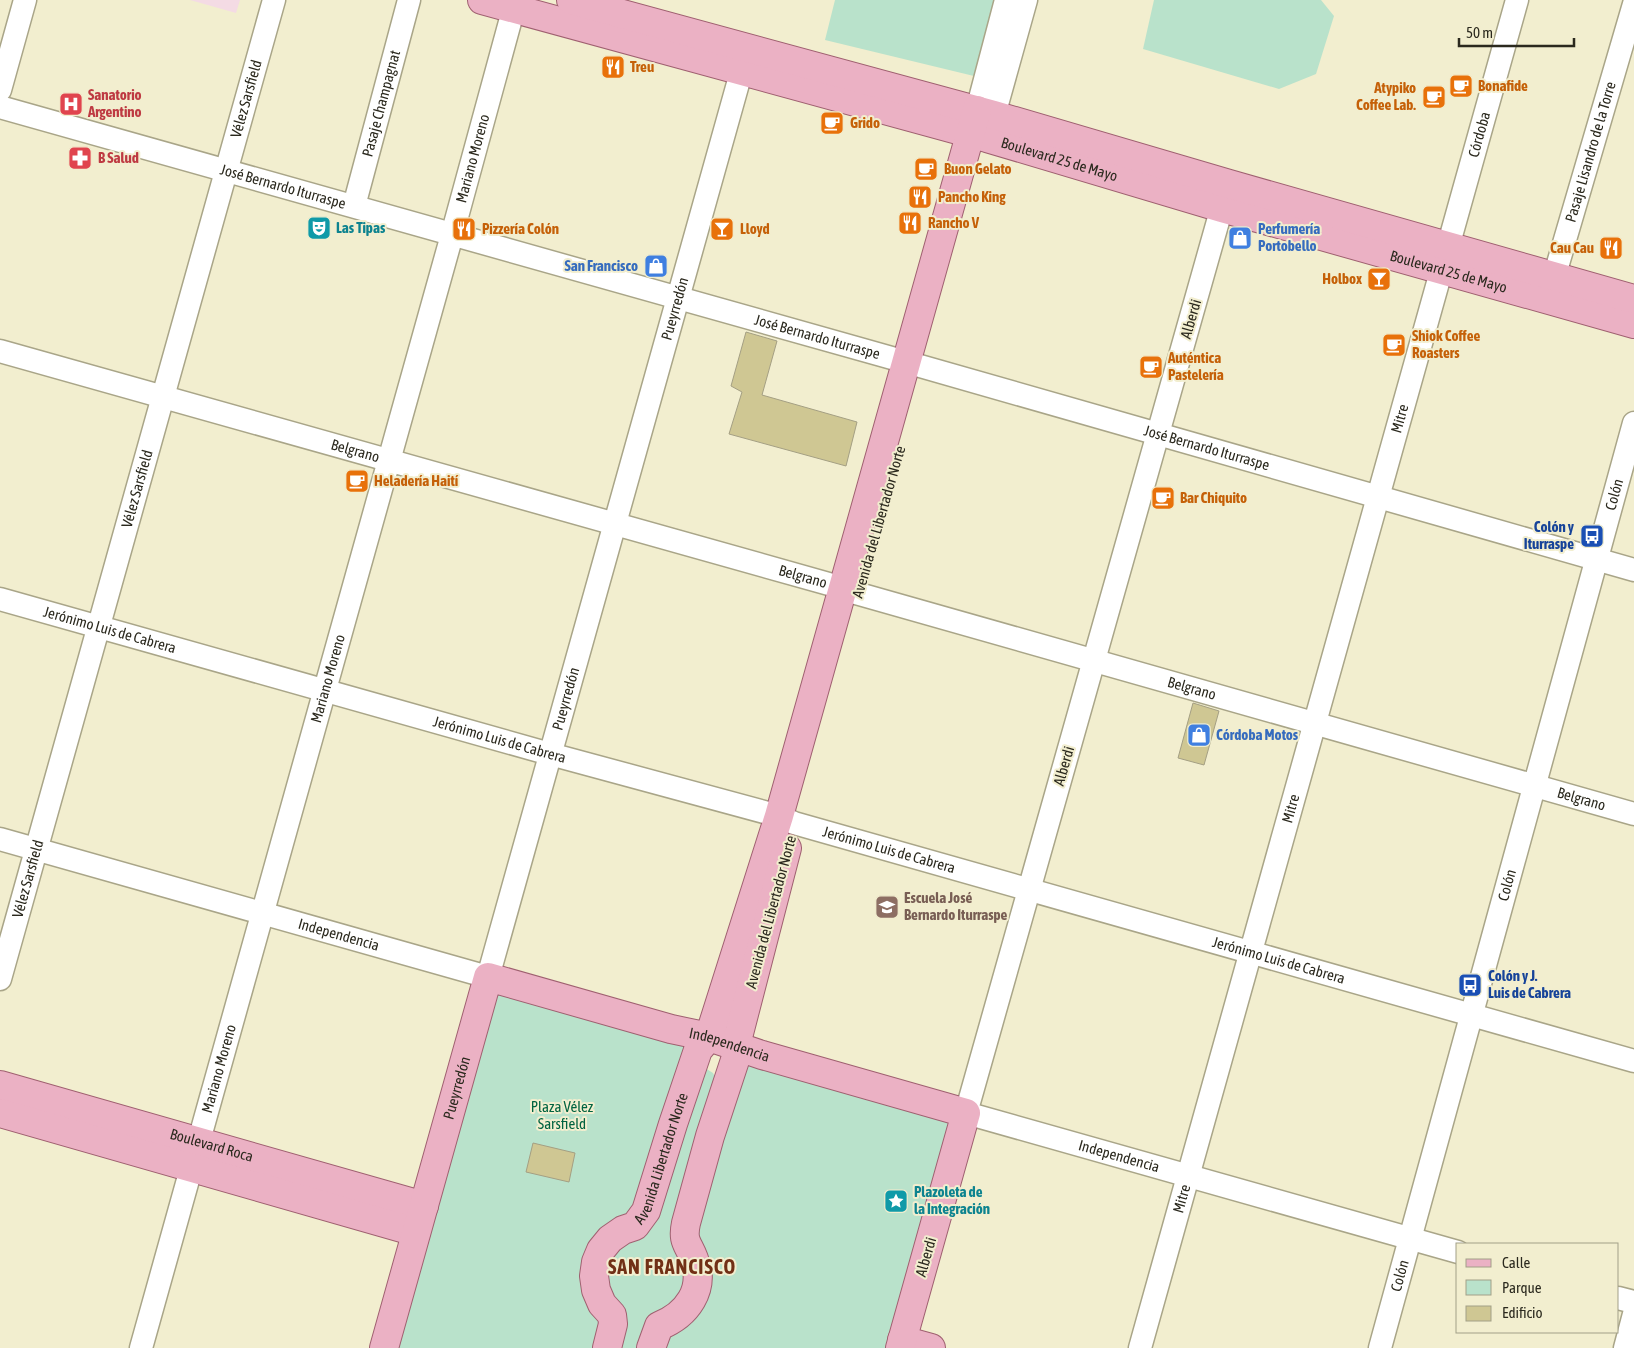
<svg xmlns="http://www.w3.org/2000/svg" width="1634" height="1348" viewBox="0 0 1634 1348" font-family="'Asap Condensed',sans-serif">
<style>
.education{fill:#f4dbe4}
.green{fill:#b9e2cb}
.building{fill:#cfc793;stroke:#a49f83}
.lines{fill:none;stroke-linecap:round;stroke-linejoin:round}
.minor-casing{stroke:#a9a588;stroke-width:25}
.major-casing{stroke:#9f6070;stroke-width:30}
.minor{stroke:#fff;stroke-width:22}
.major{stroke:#ebb1c4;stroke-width:28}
.labels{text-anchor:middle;stroke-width:4;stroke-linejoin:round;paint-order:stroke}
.food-label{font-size:15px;font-weight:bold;fill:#c56008;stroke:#f2eecf;text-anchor:start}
.health-label{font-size:15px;font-weight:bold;fill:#be3a42;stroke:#f2eecf;text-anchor:start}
.street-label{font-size:15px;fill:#2b291e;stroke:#f2eecf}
.culture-label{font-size:15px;font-weight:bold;fill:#0d838f;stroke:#f2eecf;text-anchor:start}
.shop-label{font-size:15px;font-weight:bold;fill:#366cbe;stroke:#f2eecf;text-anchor:start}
.transit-label{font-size:15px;font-weight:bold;fill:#164399;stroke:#f2eecf;text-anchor:end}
.education-label{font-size:15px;font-weight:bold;fill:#785e54;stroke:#f2eecf;text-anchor:start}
.park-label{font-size:15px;fill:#006340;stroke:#f2eecf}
.district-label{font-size:20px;font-weight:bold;letter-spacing:1px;fill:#713016;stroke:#f2eecf}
</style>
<rect width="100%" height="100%" fill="#f2eecf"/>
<polygon class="education" points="190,0 240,0 236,13"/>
<g class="green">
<polygon points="835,0 998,0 978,77 825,40"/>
<polygon points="1154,0 1321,0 1334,16 1316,74 1279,89 1143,49"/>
<polygon points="488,977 693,1034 646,1211 601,1250 607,1348 384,1348"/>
<polygon points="736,1057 966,1113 900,1348 651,1348 683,1313 689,1248"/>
<path d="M705,1068L713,1073L716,1079L684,1267L685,1280L682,1293L643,1348H617C615,1332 613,1316 612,1301C611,1294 609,1288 608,1281C605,1262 618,1249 633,1240Z"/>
</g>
<g class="building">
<polygon points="746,332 777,341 762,395 857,422 846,466 729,434 742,392 731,386"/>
<polygon points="1193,703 1219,711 1204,765 1178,758"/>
<polygon points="533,1143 575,1153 569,1182 526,1172"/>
</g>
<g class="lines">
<g class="minor-casing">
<g id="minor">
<polyline points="0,90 25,0"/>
<path id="s1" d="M0,107L906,362L1634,570"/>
<polyline points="977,110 1006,0"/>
<polyline points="994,115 1026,0"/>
<path id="s2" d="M1226,193L966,1113L1458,1252"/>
<path id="s3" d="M354,206L409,0"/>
<path id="s4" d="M1550,291L1634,4"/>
<path id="s5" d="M0,351L843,588L845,590L1634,814"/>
<path id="s6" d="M0,599L550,754L779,816L794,823L1634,1061"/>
<path id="s7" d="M0,839L488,977L746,55"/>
<path id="s8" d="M0,979L274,0"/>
<polyline points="1618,1298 1634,1302"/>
<path id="s9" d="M141,1348L452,235L516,0"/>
<path id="s10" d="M1140,1348L1517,0"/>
<path id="s11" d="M1380,1348L1634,423"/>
<polyline points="1625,1348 1634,1314"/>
</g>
</g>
<g class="major-casing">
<g id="major">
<path id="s12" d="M482,0L987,138L1222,208L1634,324"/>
<polyline points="571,0 994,115 1229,184 1634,299"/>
<path id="s13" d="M0,1085L424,1206"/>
<polyline points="0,1113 416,1232"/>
<polyline points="902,1340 931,1348"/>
<path id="s14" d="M384,1348L488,977L671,1029L709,1037L762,1055L966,1113L900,1348"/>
<path id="s15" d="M607,1348L613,1324L612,1315L602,1304L596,1290L594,1276L596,1262L601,1250L610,1239L623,1230L635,1226L646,1211L673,1124L698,1050L709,1037L779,816L977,110"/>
<path d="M651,1348L659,1326C687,1315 706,1289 694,1259C688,1243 682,1242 686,1223L710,1136L736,1057V1045L787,848"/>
</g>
</g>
<use href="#minor" class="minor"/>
<use href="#major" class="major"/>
</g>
<defs>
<g id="restaurant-square" transform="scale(1.25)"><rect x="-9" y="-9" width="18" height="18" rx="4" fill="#e8710a" stroke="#f2eecf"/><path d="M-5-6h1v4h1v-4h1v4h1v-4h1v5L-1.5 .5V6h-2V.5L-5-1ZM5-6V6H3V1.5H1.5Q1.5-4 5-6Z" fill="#fff"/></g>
<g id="cafe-square" transform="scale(1.25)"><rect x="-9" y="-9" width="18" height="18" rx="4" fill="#e8710a" stroke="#f2eecf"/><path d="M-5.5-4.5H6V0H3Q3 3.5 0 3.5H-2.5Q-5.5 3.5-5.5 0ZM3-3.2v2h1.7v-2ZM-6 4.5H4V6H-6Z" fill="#fff"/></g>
<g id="hospital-square" transform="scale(1.25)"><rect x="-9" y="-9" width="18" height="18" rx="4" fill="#e0444e" stroke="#f2eecf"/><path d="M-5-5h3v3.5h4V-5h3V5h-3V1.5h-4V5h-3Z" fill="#fff"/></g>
<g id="pharmacy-square" transform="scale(1.25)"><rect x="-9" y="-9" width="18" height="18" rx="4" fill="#e0444e" stroke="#f2eecf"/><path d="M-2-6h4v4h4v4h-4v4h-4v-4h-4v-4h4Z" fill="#fff"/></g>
<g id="theatre-square" transform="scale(1.25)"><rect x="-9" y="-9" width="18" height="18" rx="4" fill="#0f9aa8" stroke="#f2eecf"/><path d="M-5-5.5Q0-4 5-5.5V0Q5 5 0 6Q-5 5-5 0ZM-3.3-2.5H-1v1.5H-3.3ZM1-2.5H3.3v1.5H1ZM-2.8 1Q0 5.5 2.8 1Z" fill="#fff"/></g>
<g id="bar-square" transform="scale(1.25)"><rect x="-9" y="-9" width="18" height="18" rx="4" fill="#e8710a" stroke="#f2eecf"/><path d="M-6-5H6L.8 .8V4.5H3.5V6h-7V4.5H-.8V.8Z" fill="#fff"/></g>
<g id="shop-square" transform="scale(1.25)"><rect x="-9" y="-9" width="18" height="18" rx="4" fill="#3f7fe0" stroke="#f2eecf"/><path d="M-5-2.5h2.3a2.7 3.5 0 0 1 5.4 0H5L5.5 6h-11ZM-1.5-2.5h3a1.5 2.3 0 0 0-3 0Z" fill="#fff"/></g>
<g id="bus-square" transform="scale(1.25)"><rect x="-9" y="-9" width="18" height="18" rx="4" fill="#1a4fb4" stroke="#f2eecf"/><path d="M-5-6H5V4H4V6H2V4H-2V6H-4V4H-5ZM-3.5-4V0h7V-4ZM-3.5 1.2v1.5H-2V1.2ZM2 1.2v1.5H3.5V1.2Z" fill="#fff"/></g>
<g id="school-square" transform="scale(1.25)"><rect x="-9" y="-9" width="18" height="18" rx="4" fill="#8d6e63" stroke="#f2eecf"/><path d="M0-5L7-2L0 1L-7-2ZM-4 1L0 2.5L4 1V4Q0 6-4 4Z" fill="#fff"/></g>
<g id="sight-square" transform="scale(1.25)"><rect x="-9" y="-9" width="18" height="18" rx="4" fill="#0f9aa8" stroke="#f2eecf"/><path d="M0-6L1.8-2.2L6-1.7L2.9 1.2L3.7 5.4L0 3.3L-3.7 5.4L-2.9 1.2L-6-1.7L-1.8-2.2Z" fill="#fff"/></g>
</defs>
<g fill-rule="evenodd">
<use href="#restaurant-square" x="613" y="67"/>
<use href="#cafe-square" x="1461" y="86"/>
<use href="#cafe-square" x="1434" y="97"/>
<use href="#hospital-square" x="71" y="104"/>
<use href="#cafe-square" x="832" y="123"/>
<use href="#pharmacy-square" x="80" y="158"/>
<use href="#cafe-square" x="926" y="169"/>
<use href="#restaurant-square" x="920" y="197"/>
<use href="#restaurant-square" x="910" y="223"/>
<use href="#theatre-square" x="319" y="228"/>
<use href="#restaurant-square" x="464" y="229"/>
<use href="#bar-square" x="722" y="229"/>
<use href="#shop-square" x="1240" y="238"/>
<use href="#restaurant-square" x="1611" y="248"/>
<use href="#shop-square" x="656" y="266"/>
<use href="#bar-square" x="1379" y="279"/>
<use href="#cafe-square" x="1394" y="345"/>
<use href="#cafe-square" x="1151" y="367"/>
<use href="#cafe-square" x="357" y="481"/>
<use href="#cafe-square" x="1163" y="498"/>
<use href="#bus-square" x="1592" y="536"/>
<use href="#shop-square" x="1199" y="735"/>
<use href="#school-square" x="887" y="907"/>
<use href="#bus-square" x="1470" y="985"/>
<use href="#sight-square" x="896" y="1201"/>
</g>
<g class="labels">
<g class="food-label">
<text x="630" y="72">Treu</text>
<text x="1478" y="91">Bonafide</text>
<text x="1416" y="93" text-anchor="end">Atypiko<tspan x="1416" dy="17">Coffee Lab.</tspan></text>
<text x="850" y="128">Grido</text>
<text x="944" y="174">Buon Gelato</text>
<text x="938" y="202">Pancho King</text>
<text x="928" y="228">Rancho V</text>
<text x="482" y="234">Pizzería Colón</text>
<text x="740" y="234">Lloyd</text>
<text x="1594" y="253" text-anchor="end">Cau Cau</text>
<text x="1362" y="284" text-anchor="end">Holbox</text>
<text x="1412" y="341">Shiok Coffee<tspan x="1412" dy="17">Roasters</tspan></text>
<text x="1168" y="363">Auténtica<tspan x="1168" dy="17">Pastelería</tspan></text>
<text x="374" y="486">Heladería Haití</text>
<text x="1180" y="503">Bar Chiquito</text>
</g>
<g class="health-label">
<text x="88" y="100">Sanatorio<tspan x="88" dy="17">Argentino</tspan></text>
<text x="98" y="163">B Salud</text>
</g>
<g class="street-label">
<text dy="5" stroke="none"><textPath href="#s8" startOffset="914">Vélez Sarsfield</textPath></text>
<text dy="5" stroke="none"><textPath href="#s3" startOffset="106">Pasaje Champagnat</textPath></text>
<text dy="5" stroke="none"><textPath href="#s10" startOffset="1260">Córdoba</textPath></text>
<text dy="5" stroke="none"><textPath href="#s4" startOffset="145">Pasaje Lisandro de la Torre</textPath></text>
<text dy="5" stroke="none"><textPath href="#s9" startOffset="1235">Mariano Moreno</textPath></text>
<text dy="5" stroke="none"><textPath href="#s12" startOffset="599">Boulevard 25 de Mayo</textPath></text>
<text dy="5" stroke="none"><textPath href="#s1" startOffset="294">José Bernardo Iturraspe</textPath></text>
<text dy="5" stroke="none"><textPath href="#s12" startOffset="1004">Boulevard 25 de Mayo</textPath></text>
<text dy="5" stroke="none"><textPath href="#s7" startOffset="1201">Pueyrredón</textPath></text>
<text transform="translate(1191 319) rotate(-74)" y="5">Alberdi</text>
<text dy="5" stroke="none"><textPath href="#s1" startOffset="849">José Bernardo Iturraspe</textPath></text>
<text dy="5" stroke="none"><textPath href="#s10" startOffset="965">Mitre</textPath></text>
<text dy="5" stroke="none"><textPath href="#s1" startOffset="1254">José Bernardo Iturraspe</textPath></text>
<text dy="5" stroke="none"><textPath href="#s5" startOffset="369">Belgrano</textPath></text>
<text dy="5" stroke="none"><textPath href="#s8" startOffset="509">Vélez Sarsfield</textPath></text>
<text dy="5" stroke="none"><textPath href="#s11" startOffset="885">Colón</textPath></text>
<text transform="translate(879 522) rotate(-74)" y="5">Avenida del Libertador Norte</text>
<text dy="5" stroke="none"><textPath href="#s5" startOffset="834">Belgrano</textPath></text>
<text dy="5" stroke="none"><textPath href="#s6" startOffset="114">Jerónimo Luis de Cabrera</textPath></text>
<text dy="5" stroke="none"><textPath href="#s9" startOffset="695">Mariano Moreno</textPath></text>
<text dy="5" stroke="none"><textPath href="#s5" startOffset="1239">Belgrano</textPath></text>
<text dy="5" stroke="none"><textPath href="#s7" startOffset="796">Pueyrredón</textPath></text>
<text dy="5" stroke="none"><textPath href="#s6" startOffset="519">Jerónimo Luis de Cabrera</textPath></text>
<text transform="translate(1064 766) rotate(-74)" y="5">Alberdi</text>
<text dy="5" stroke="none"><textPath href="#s5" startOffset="1644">Belgrano</textPath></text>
<text dy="5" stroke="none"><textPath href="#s10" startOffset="560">Mitre</textPath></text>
<text dy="5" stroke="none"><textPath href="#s6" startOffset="924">Jerónimo Luis de Cabrera</textPath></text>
<text dy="5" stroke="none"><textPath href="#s8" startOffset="104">Vélez Sarsfield</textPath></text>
<text dy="5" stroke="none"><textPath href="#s11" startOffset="480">Colón</textPath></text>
<text transform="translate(771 912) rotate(-75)" y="5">Avenida del Libertador Norte</text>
<text dy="5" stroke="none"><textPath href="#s7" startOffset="352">Independencia</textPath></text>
<text dy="5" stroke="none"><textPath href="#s6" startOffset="1329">Jerónimo Luis de Cabrera</textPath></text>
<text dy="5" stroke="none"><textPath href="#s14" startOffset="636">Independencia</textPath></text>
<text dy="5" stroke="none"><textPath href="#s9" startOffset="290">Mariano Moreno</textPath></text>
<text dy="5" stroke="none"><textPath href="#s14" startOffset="270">Pueyrredón</textPath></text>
<text dy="5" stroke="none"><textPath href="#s13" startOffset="220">Boulevard Roca</textPath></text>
<text dy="5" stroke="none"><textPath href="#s15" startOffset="221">Avenida Libertador Norte</textPath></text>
<text dy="5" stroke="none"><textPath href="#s2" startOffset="1115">Independencia</textPath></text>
<text dy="5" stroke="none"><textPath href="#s10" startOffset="155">Mitre</textPath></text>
<text transform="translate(926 1257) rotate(-74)" y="5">Alberdi</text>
<text dy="5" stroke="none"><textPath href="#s11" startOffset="75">Colón</textPath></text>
</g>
<g class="culture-label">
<text x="336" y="233">Las Tipas</text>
<text x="914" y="1197">Plazoleta de<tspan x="914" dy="17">la Integración</tspan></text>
</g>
<g class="shop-label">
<text x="1258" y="234">Perfumería<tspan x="1258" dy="17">Portobello</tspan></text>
<text x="638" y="271" text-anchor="end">San Francisco</text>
<text x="1216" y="740">Córdoba Motos</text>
</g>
<g class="transit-label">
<text x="1574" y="532">Colón y<tspan x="1574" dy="17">Iturraspe</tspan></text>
<text x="1488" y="981" text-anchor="start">Colón y J.<tspan x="1488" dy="17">Luis de Cabrera</tspan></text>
</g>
<g class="education-label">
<text x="904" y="903">Escuela José<tspan x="904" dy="17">Bernardo Iturraspe</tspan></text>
</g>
<g class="park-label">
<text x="562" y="1112">Plaza Vélez<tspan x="562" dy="17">Sarsfield</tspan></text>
</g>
<g class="district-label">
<text x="672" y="1274">SAN FRANCISCO</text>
</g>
</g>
<rect x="1456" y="1243" width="162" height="90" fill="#f2eecf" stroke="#a29f88"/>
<rect x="1466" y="1259" width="25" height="8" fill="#ebb1c4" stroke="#a29f88"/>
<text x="1502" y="1268" font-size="15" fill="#2b291e">Calle</text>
<rect x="1466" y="1280" width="25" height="15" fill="#b9e2cb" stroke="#a29f88"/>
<text x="1502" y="1293" font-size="15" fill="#2b291e">Parque</text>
<rect x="1466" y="1306" width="25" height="15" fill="#cfc793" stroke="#a29f88"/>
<text x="1502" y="1318" font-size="15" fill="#2b291e">Edificio</text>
<path d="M1459 38v8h115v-8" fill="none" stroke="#2b291e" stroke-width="2.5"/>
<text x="1466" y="38" font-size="15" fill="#2b291e" stroke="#f2eecf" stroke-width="4" paint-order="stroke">50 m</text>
</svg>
